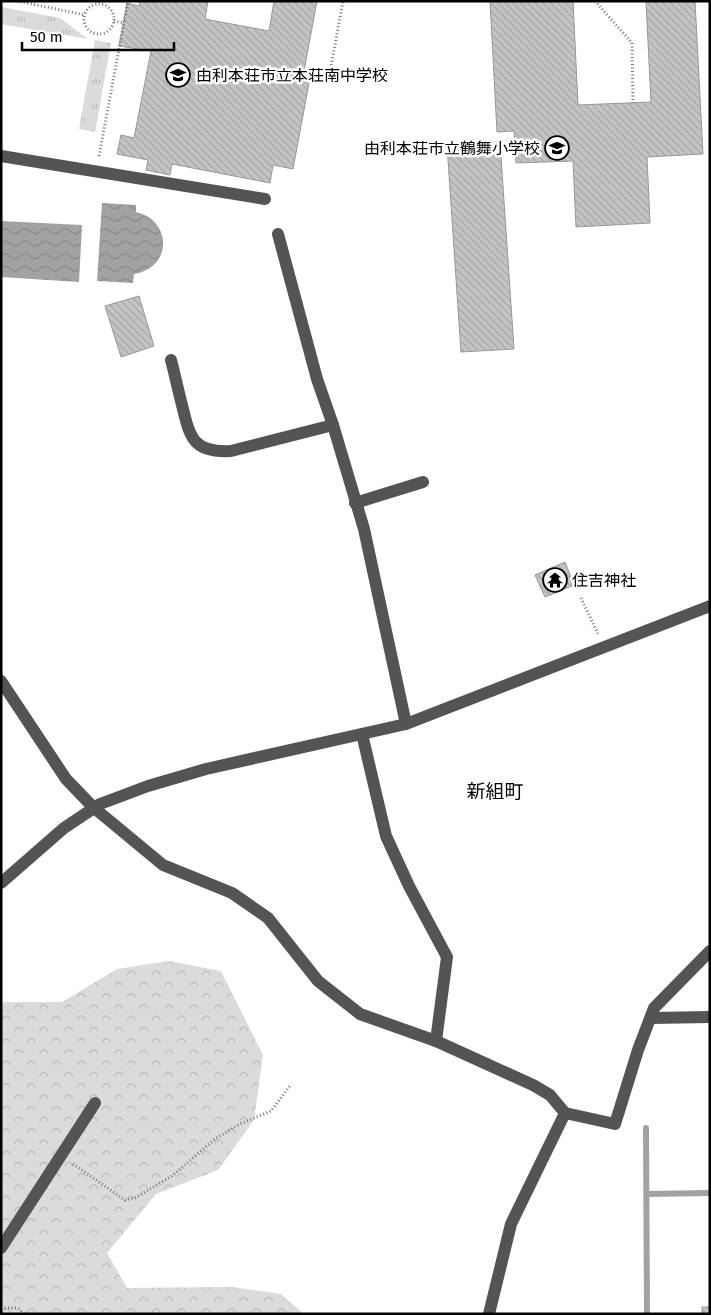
<svg xmlns="http://www.w3.org/2000/svg" width="711" height="1315" viewBox="0 0 711 1315" font-family="'Fira Sans','Noto Sans JP',sans-serif">
<style>
.grass{fill:url(#grass-tufts)}
.forest{fill:url(#forest-crowns)}
.water{fill:url(#water-waves)}
.lines{fill:none;stroke-linecap:round;stroke-linejoin:round}
.stream{stroke:#a2a2a2;stroke-width:6}
.building{fill:url(#building-back-hatch);stroke:#989898}
.path{stroke:#767676;stroke-width:3;stroke-dasharray:1 2.5;stroke-linecap:butt}
.minor{stroke:#545454;stroke-width:12}
.labels{text-anchor:middle;stroke-width:5;stroke-linejoin:round;paint-order:stroke}
.poi-label{font-size:16px;fill:#000;stroke:#fff;text-anchor:start}
.quarter-label{font-size:19px;fill:#000;stroke:#fff}
</style>
<defs>
<pattern id="grass-tufts" width="24" height="20" patternUnits="userSpaceOnUse" patternTransform="scale(1.25)"><rect width="24" height="20" fill="#dbdbdb"/><path d="M3 7l-1-3M5 7V3M7 7l1-3M15 17l-1-3M17 17v-4M19 17l1-3" fill="none" stroke="#bababa"/></pattern>
<pattern id="forest-crowns" width="20" height="18" patternUnits="userSpaceOnUse" patternTransform="scale(1.25)"><rect width="20" height="18" fill="#dbdbdb"/><path d="M2 6a3 3 0 1 1 6 0M12 15a3 3 0 1 1 6 0" fill="none" stroke="#bababa"/></pattern>
<pattern id="water-waves" width="16" height="10" patternUnits="userSpaceOnUse" patternTransform="scale(1.25)"><rect width="16" height="10" fill="#a2a2a2"/><path d="M0 5q4-4 8 0t8 0" fill="none" stroke="#8a8a8a"/></pattern>
<pattern id="building-back-hatch" width="6" height="6" patternUnits="userSpaceOnUse" patternTransform="scale(1.25)"><rect width="6" height="6" fill="#c4c4c4"/><path d="M-1 5l2 2M0 0l6 6M5-1l2 2" fill="none" stroke="#a7a7a7"/></pattern>
</defs>
<rect width="100%" height="100%" fill="#fff"/>
<g class="grass">
<polygon points="1,7 60,18 88,39 1,24"/>
<polygon points="95,40 111,43 95,132 79,129"/>
</g>
<polygon class="forest" points="169,961 221,971 263,1055 254,1120 218,1170 156,1194 107,1253 127,1288 232,1287 281,1294 304,1314 1,1314 1,1005 4,1002 62,1002 117,969"/>
<g class="water">
<path d="M102,203L136,205V212C173,221 172,268 134,274L133,283L97,281Z"/>
<polygon points="1,221 82,225 79,282 1,277"/>
</g>
<g class="lines">
<g class="stream">
<polyline points="646,1128 647,1314"/>
<polyline points="647,1194 710,1193"/>
</g>
</g>
<g class="building">
<polygon points="140,1 208,1 205,19 269,31 274,1 317,1 302,82 309,83 293,169 273,165 270,183 172,164 170,175 146,170 148,160 117,154 121,135 134,138 151,51 119,46 127,3 139,6"/>
<polygon points="490,1 573,1 578,105 651,102 646,1 695,1 703,154 647,157 650,223 576,227 573,161 516,163 514,131 497,132"/>
<polygon points="500,142 514,349 461,352 447,145"/>
<polygon points="139,296 154,346 121,357 105,306"/>
<polygon points="565,562 574,585 545,597 535,575"/>
<rect x="702" y="1307" width="8" height="7"/>
</g>
<g class="lines">
<g class="path">
<polyline points="17,1 85,15"/>
<polyline points="595,1 632,43 633,103"/>
<circle cx="99" cy="19" r="15"/>
<polyline points="114,21 124,23"/>
<polyline points="330,72 343,1"/>
<polyline points="99,156 128,1"/>
<polyline points="581,598 598,634"/>
<polyline points="73,1164 125,1200 135,1198 172,1176 215,1139 240,1124 271,1111 290,1086"/>
<polyline points="1,1308 18,1308 24,1314"/>
</g>
<g class="minor">
<polyline points="1,156 265,199"/>
<polyline points="278,234 317,379 333,425 364,529 406,724"/>
<path d="M171,360C175,375 178,390 182,405C190,438 193,453 231,451L333,425"/>
<polyline points="355,503 423,482"/>
<polyline points="1,681 66,779 93,807 163,865 232,893 268,918 318,981 360,1014 436,1041 533,1085 550,1095 565,1113"/>
<polyline points="362,734 386,836 409,886 447,957 436,1041"/>
<polyline points="1,883 64,828 100,804 148,786 206,769 406,724 710,606"/>
<polyline points="651,1018 710,1017"/>
<polyline points="1,1248 95,1103"/>
<polyline points="489,1314 511,1224 565,1113 615,1124 638,1050 654,1008 710,951"/>
</g>
</g>
<defs>
<g id="school-ring" transform="scale(1.25)"><circle r="9.5" fill="#fff" stroke="#000" stroke-width="1.5"/><path d="M0-5L7-2L0 1L-7-2ZM-4 1L0 2.5L4 1V4Q0 6-4 4Z" fill="#000"/></g>
<g id="temple-ring" transform="scale(1.25)"><circle r="9.5" fill="#fff" stroke="#000" stroke-width="1.5"/><path d="M0-6L5-2H3V0L6.5 2.5H4V6H1.5V3h-3V6H-4V2.5H-6.5L-3 0V-2H-5Z" fill="#000"/></g>
</defs>
<g fill-rule="evenodd">
<use href="#school-ring" x="178" y="75"/>
<use href="#school-ring" x="557" y="148"/>
<use href="#temple-ring" x="555" y="580"/>
</g>
<g class="labels">
<g class="poi-label">
<text x="196" y="81">由利本荘市立本荘南中学校</text>
<text x="540" y="154" text-anchor="end">由利本荘市立鶴舞小学校</text>
<text x="572" y="586">住吉神社</text>
</g>
<g class="quarter-label">
<text x="495" y="798">新組町</text>
</g>
</g>
<rect width="711" height="1315" fill="none" stroke="#000000" stroke-width="5"/>
<path d="M22 42v8h152v-8" fill="none" stroke="#000000" stroke-width="2.5"/>
<text x="30" y="42" font-size="15" fill="#000000" stroke="#ffffff" stroke-width="4" paint-order="stroke">50 m</text>
</svg>
